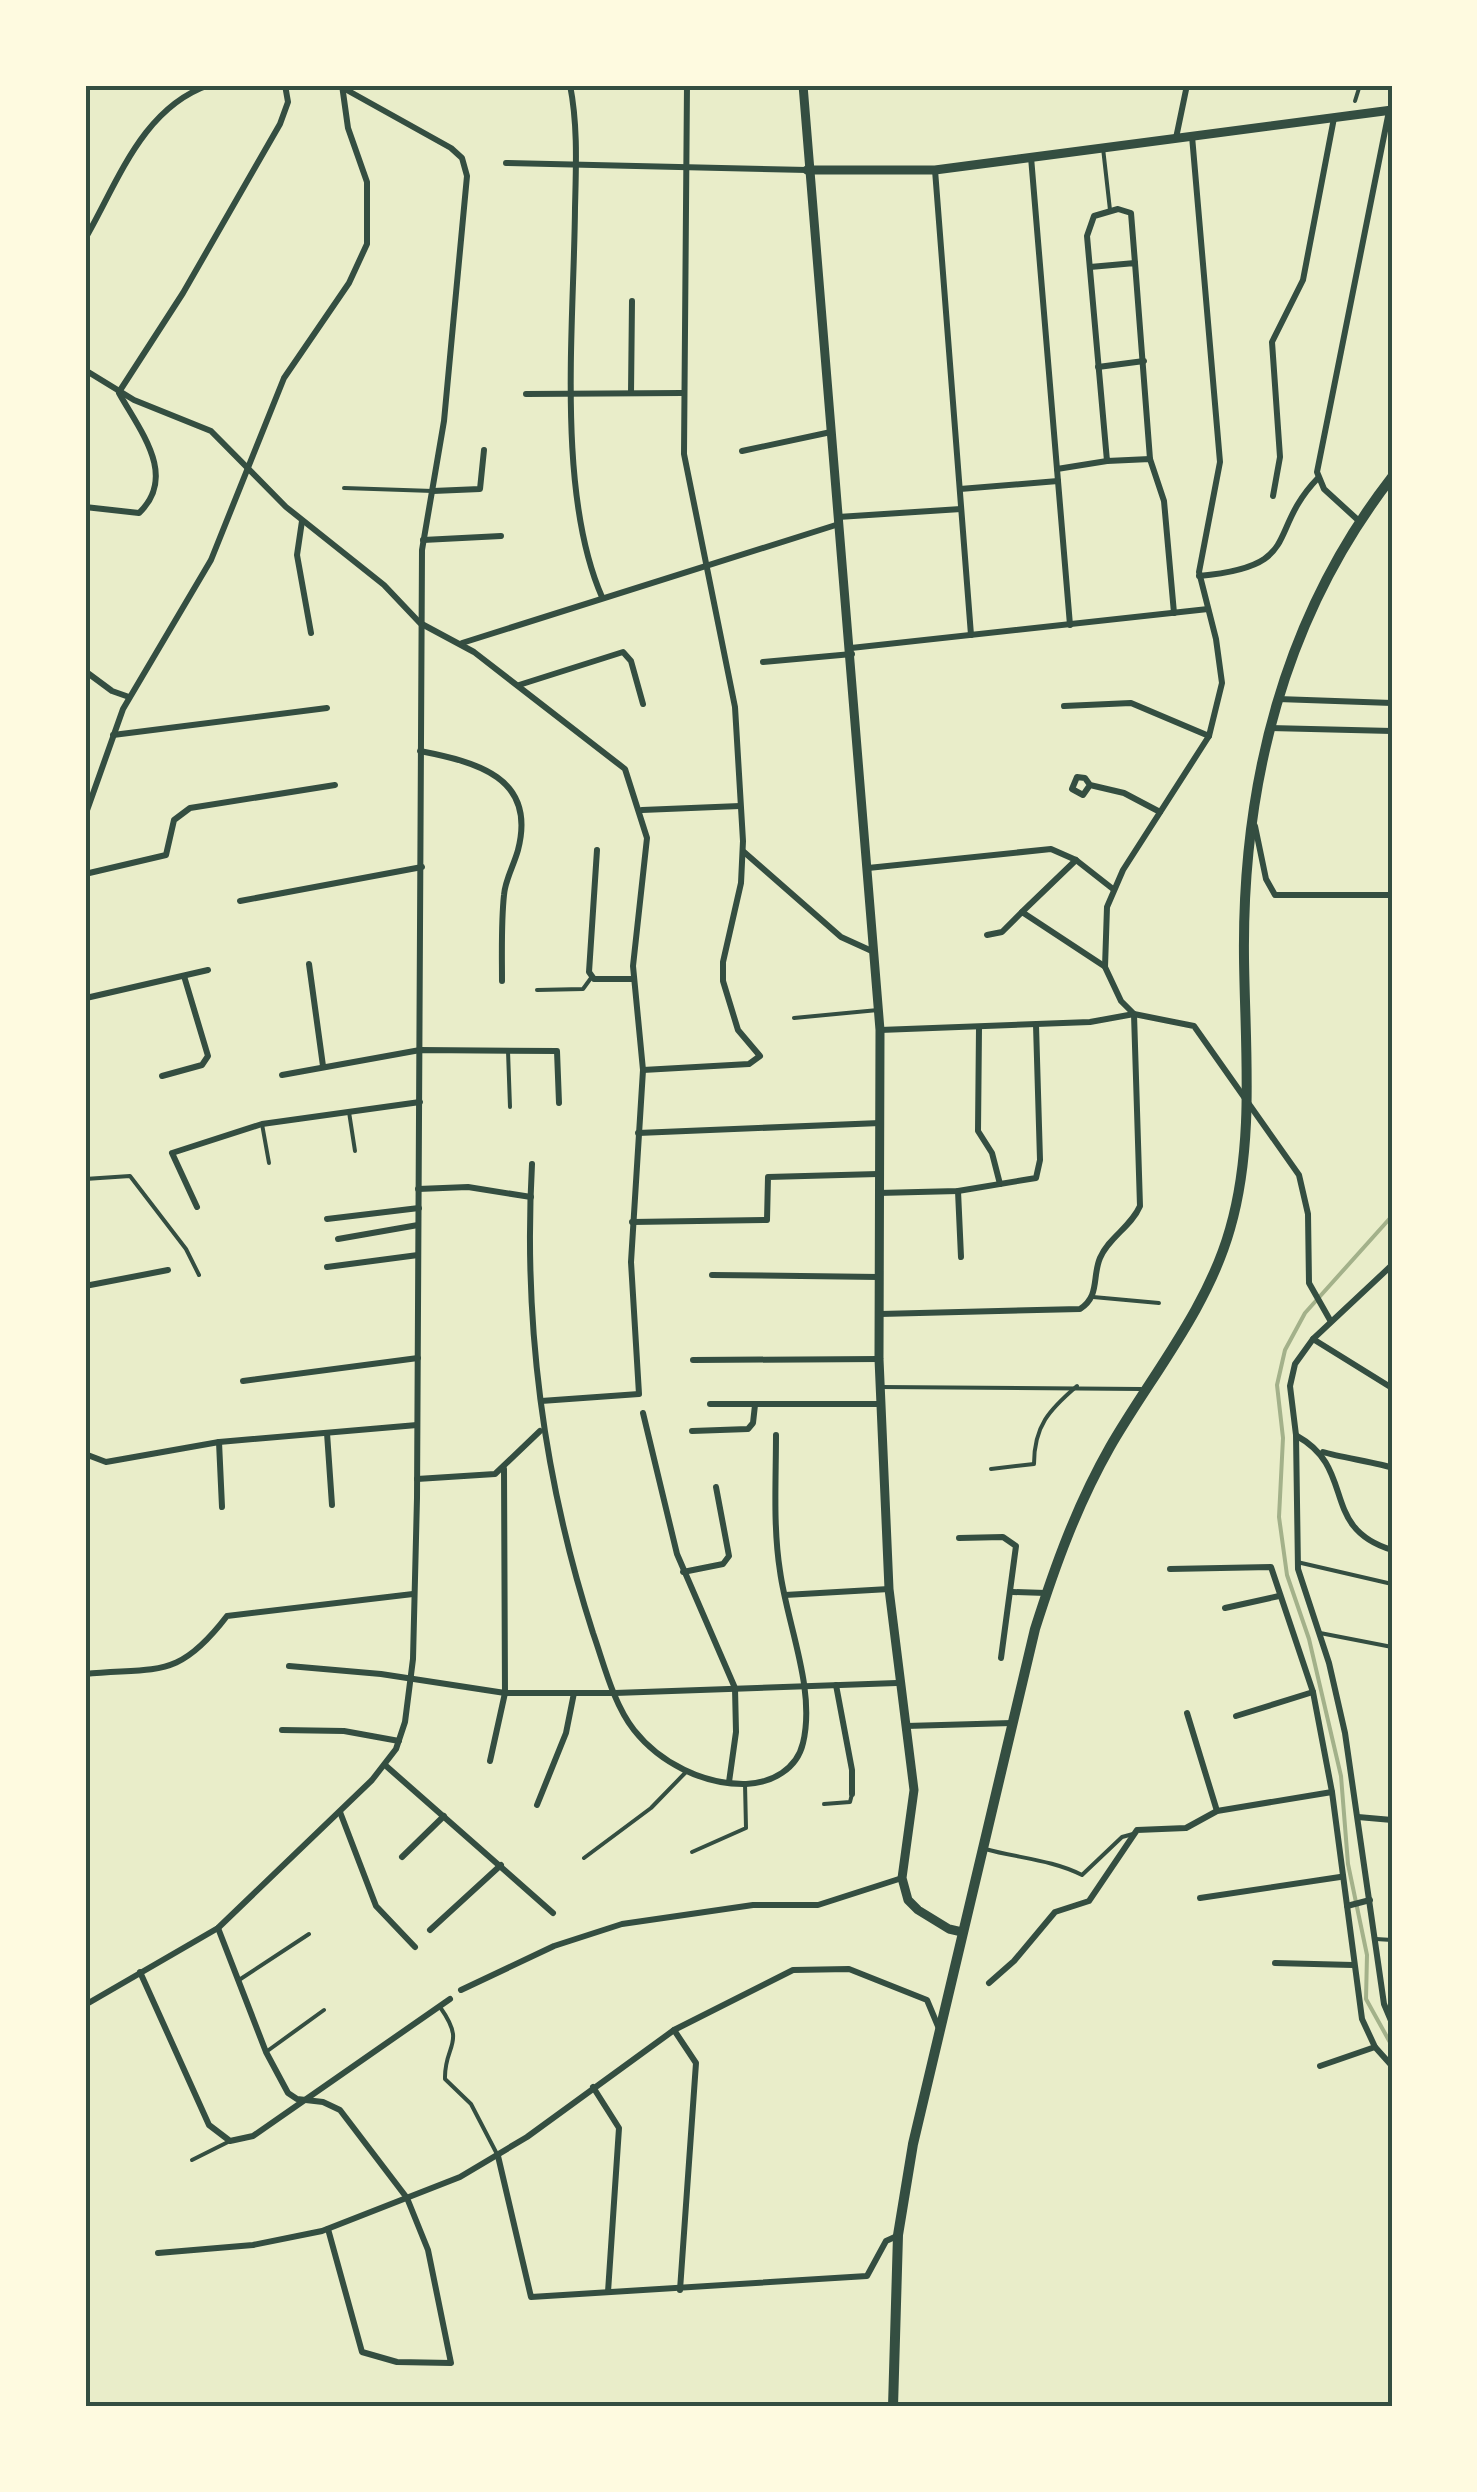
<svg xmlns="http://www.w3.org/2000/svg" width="1477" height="2492" viewBox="0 0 1477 2492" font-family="Roboto,sans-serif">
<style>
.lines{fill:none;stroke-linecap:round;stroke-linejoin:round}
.stream{stroke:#a3b18a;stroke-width:4}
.service{stroke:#344e41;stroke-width:4}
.minor{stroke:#344e41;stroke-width:6}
.tertiary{stroke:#344e41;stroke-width:9}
.primary{stroke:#344e41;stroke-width:10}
.neatline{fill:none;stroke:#344e41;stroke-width:4}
</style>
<rect width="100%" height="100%" fill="#e9edc9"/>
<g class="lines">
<polyline class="stream" points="1392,1216 1305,1313 1285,1350 1277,1385 1283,1438 1279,1517 1287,1575 1309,1639 1341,1776 1348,1864 1367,1955 1366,1999 1392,2046"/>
<g class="service">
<polyline points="1355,101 1360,85"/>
<polyline points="1103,148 1110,210"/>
<polyline points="344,488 433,491"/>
<polyline points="537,990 583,989 591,978"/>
<polyline points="794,1018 878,1010"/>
<polyline points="508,1051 510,1107"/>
<polyline points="349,1112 355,1151"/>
<polyline points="262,1124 269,1163"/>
<polyline points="85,1179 130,1176 186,1249 199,1275"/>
<polyline points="1093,1297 1159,1303"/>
<polyline points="881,1387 1141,1389"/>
<path d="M991,1469L1034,1464C1034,1426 1049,1410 1077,1386"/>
<polyline points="1297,1562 1392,1584"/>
<polyline points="1320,1633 1392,1647"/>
<polyline points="824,1804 850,1802 852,1794"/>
<path d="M985,1849C1018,1858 1053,1860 1082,1875L1122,1837L1133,1834"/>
<polyline points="692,1852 746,1828 745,1784"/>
<polyline points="584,1858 651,1808 686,1772"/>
<polyline points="1376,1939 1392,1940"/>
<polyline points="239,1980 309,1934"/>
<path d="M440,2007C467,2045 444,2044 445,2079L471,2104L498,2156"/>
<polyline points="266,2052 324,2010"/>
<polyline points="192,2160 230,2141"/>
</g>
<g class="minor">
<path d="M570,85C578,125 576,167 575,208C574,324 556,492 602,597"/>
<polyline points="1176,138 1187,85"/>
<polyline points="1031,157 1070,625"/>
<polyline points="506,163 807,170"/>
<polyline points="935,170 971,635"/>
<path d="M85,239C118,182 142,108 209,85"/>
<polyline points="1135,263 1131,213 1118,209 1094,216 1087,236 1107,461 1150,459 1164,501 1174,613"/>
<polyline points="1090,267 1135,263 1150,459"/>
<polyline points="1098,367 1144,361"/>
<polyline points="85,370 134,400 211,431 286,507 384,585 420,623 474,652 625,769 647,838 633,966 643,1070 631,1262 639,1394 541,1401"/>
<polyline points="119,392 183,293 280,124 288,102 285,85"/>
<polyline points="631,393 632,301"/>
<polyline points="526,394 682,393"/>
<polyline points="742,451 831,432"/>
<polyline points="1057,469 1107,461"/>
<polyline points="960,489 1058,481"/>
<polyline points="433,491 480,489 484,450"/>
<polyline points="1273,496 1280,457 1272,342 1303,280 1334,118"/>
<path d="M85,507L139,513C178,476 140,431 119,393"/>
<polyline points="838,517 961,509"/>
<polyline points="302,521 297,555 311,633"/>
<polyline points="1359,521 1324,489 1317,472 1389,111"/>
<polyline points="423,540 501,536"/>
<path d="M1199,576C1305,566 1265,533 1318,478"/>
<polyline points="462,643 839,524"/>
<polyline points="851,648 1208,609"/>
<polyline points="763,662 852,654"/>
<polyline points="85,671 112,691 129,697"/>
<polyline points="519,685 623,652 631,661 643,704"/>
<polyline points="1278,699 1392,703"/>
<polyline points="1064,706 1131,703 1209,736"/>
<polyline points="1270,728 1392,731"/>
<polyline points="113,735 327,708"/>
<path d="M420,751C476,762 537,777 518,850C514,865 505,880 504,895C501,923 502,953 502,981"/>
<polyline points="1090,785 1083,795 1072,789 1077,777 1085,778 1090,785 1124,793 1160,812"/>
<polyline points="642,810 740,806"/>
<polyline points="85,816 123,709 211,560 284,378 349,283 367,244 367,182 348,128 342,85"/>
<polyline points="1255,826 1266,879 1275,895 1392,895"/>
<polyline points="597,850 589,972 594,979 634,979"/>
<polyline points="744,852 841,937 874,952"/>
<polyline points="868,868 1051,849 1076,860 1113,889"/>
<polyline points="85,874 166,855 174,820 190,808 335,785"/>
<polyline points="240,901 422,867"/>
<polyline points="1022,912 1076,860"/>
<polyline points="987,935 1002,932 1022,912 1104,966"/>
<polyline points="309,964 323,1066"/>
<polyline points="85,968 85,1042"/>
<polyline points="86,998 208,970"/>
<polyline points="979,1028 978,1131 992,1153 1000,1184"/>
<polyline points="880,1030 1090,1022 1134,1014 1194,1026 1299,1175 1308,1214 1309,1283 1330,1320"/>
<polyline points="643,1070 749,1064 760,1056 738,1030 723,981 723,962 741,883 743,841 735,707 684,454 687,85"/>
<polyline points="282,1075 420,1050 557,1051 559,1103"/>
<polyline points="162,1076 202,1065 208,1056 184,976"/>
<polyline points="638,1133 880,1123"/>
<path d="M532,1164C523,1324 544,1481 593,1633C604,1664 613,1703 634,1730C660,1763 704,1785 746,1784C772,1783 797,1769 803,1743C816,1689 787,1624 780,1571C773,1527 776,1480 776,1435"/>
<polyline points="418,1189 468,1187 531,1197"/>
<polyline points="958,1191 961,1257"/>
<polyline points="878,1193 958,1191 1036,1178 1040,1160 1036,1025"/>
<polyline points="197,1207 172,1153 262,1124 420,1102"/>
<polyline points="327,1219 419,1208"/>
<polyline points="632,1222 767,1220 768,1177 878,1174"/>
<polyline points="338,1239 418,1225"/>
<polyline points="1392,1265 1313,1339 1295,1364 1290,1386 1296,1435 1298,1569 1329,1663 1345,1733 1384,2004 1392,2023"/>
<polyline points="327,1267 418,1255"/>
<polyline points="712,1275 879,1277"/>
<polyline points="85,1286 168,1270"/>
<path d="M880,1314L1080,1309C1100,1296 1092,1277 1100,1258C1109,1237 1131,1227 1140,1206L1134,1014L1121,1001L1105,967L1107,907L1123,870L1209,736L1222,683L1216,639L1199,572L1220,462L1192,136"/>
<polyline points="1313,1339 1392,1388"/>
<polyline points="693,1360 879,1359"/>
<polyline points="243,1381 418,1358"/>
<polyline points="710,1404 881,1404"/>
<polyline points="643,1413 677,1554 735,1688 736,1732 729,1782"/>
<polyline points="692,1431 748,1429 753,1423 755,1405"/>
<polyline points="327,1433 332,1505"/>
<path d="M1297,1436C1357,1469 1319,1528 1392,1550"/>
<polyline points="219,1442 222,1507"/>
<path d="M1323,1452C1338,1457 1386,1464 1392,1468"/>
<polyline points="85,1454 106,1462 219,1442 417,1425"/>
<polyline points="417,1479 495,1474 540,1431"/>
<polyline points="959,1538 1003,1537 1016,1546 1001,1658"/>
<polyline points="1170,1569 1271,1567 1313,1692 1332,1792 1362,2019 1375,2047 1392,2066"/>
<polyline points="683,1572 723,1564 729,1556 716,1487"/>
<polyline points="1013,1592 1046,1593"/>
<polyline points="785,1595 889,1589"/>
<polyline points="1225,1608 1279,1596"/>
<polyline points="289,1666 381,1674 505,1693 615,1693 897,1683"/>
<path d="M85,1674C159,1667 178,1680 227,1616L413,1594"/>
<polyline points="836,1685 852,1770 852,1794"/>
<polyline points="1187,1713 1217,1811"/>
<polyline points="1236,1716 1313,1692"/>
<polyline points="906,1726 1012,1723"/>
<polyline points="282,1730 344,1731 399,1741"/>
<polyline points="490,1761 505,1693 504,1469"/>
<polyline points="385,1765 553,1913"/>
<polyline points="537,1805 566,1733 574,1693"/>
<polyline points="340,1812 376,1906 415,1947"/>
<polyline points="1358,1817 1392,1820"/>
<polyline points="402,1857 444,1816"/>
<polyline points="1200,1898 1340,1877"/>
<polyline points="1347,1906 1370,1900"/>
<polyline points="218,1928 266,2052 288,2093 297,2099 323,2102 340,2110 407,2198 428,2250 451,2363 397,2362 362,2352 328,2229"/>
<polyline points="430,1930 501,1865"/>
<polyline points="1275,1963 1353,1965"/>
<polyline points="140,1972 209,2125 230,2141 253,2136 450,1999"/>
<polyline points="989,1983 1014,1961 1055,1912 1089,1901 1137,1830 1186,1828 1217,1811 1332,1792"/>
<polyline points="461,1990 554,1946 622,1924 753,1905 818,1905 902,1878"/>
<polyline points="85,2005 218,1928 372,1780 396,1749 405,1722 413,1659 417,1498 422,550 444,421 467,176 462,158 451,148 345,89"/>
<polyline points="674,2030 696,2063 680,2290"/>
<polyline points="1320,2066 1375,2047"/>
<polyline points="593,2087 619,2128 608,2292"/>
<polyline points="498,2156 531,2297 867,2276 886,2241 897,2236"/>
<polyline points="158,2253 253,2245 322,2231 460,2177 527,2137 674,2030 793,1970 849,1969 927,2000 940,2031"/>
</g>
<g class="tertiary">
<polyline points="803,85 880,1030 879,1359 889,1589 914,1790 902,1878 908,1900 918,1910 949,1929 962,1932"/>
<polyline points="807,170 935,170 1392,110"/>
</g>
<path class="primary" d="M893,2407L898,2235L913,2144L1035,1629C1055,1566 1077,1505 1110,1447C1151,1376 1207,1310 1230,1229C1255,1143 1245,1047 1244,958C1242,784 1284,616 1392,477"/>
</g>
<rect width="1477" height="2492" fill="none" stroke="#fefae0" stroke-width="175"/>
<rect x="88" y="88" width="1302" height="2316" class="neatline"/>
</svg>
